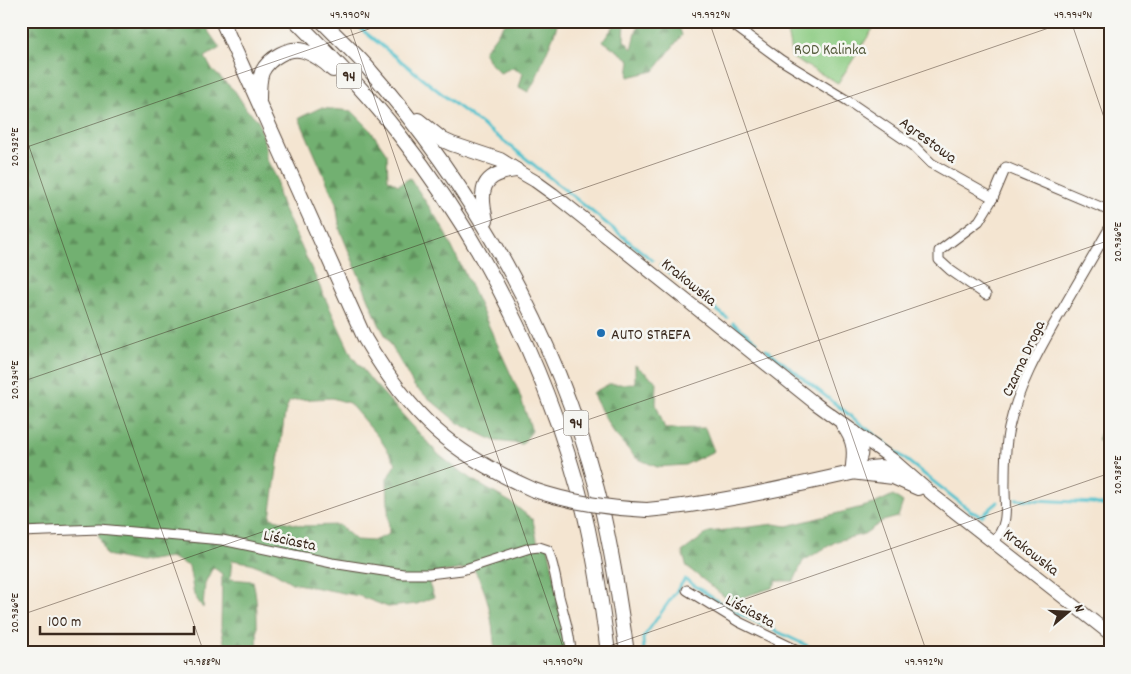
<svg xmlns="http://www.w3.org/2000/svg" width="1131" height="674" viewBox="0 0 1131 674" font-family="Dekko,sans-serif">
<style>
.grass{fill:url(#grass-tufts);stroke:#647b50}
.forest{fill:url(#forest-firs);stroke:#566d48;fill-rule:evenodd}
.garden{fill:#8dcc83;stroke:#647b50}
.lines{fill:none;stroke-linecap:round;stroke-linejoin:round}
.stream{stroke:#55c2cd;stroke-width:3}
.minor-casing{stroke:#574639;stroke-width:11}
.secondary-casing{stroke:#574639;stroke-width:14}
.primary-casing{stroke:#574639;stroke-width:16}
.minor{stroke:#fff;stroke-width:9}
.secondary{stroke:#fff;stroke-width:12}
.primary{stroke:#fff;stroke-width:14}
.primary-bridge-casing{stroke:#574639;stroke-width:16;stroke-linecap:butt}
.primary-bridge{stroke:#fff;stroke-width:14}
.ticks{fill:none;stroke:#3b2a1e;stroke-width:1;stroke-opacity:0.45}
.poi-dot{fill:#1f6fb2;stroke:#f6f6f2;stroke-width:2}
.labels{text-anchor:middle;stroke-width:5;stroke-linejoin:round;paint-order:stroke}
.shield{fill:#f6f6f2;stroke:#73675e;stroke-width:1}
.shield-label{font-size:15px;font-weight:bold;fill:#3b2a1e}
.park-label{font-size:16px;fill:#545b3c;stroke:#f6f6f2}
.street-label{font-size:16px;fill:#3b2a1e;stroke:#f6f6f2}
.poi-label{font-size:16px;fill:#3b2a1e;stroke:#f6f6f2;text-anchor:start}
.neatline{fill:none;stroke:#3b2a1e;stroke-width:2}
.ticks-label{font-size:12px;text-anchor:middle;fill:#3b2a1e}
</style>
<defs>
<pattern id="grass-tufts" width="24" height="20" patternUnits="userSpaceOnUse" patternTransform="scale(1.25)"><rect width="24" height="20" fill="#8dcc83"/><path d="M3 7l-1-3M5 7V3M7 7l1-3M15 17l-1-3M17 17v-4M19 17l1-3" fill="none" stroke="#7baf71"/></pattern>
<pattern id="forest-firs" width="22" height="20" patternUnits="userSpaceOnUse" patternTransform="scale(1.25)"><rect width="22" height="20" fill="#72b071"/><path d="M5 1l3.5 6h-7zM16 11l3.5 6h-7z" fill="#5f8f5c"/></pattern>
</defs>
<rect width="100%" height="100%" fill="#f6f6f2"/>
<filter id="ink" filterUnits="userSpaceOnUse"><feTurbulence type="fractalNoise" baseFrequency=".02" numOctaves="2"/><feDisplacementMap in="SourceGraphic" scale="10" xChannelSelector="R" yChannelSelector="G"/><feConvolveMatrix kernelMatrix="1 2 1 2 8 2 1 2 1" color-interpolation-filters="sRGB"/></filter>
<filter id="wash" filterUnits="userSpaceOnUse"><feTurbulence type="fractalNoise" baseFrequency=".0096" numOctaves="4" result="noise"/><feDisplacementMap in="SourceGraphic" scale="20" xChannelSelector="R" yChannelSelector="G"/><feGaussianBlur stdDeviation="1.12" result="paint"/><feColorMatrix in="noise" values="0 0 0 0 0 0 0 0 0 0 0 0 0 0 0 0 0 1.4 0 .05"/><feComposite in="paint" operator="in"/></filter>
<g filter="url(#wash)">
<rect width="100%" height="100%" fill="#f4e5d1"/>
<polygon class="grass" points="1110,371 1110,441 1098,441 1106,416"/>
<g class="forest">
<path d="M21,21H201L220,48L205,57L212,70L235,91L247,110L258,120L266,148V158L277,179L278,193L282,205L352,356L372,381L439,455L457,469L484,487L512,503L533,520L538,545L544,544L548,546L570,653H495C492,621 490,595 473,568L433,573L429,584L434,597L417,604L388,607L359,596L292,583L274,572L250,563L232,560L230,579L253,581C259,604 256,629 258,653H226L221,626L222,574L213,567L205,583L203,608L194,595L189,566L170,557L138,562L106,555L96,528L21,530ZM332,398L349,403L380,439L396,463L387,479L389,534L373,541L356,540L339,525L303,526L270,518L285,413L289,402L295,400Z"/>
<path d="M507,21H558C554,38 548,47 542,63C538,73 535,83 528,92L519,87L523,73L512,68L500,73L489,62L484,51Z"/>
<polygon points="615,21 625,21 624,40 632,49 639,21 672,21 678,24 682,35 654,71 628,77 630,60 603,41 616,23"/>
<polygon points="320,108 352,111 369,128 387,154 388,179 398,185 410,178 441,225 468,280 518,390 532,431 522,444 495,441 458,423 414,386 379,324 340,230 336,203 299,118"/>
<polygon points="635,365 657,382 656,404 665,429 705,428 714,451 685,465 657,467 636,458 612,431 592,393 609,384 635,384"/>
<polygon points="893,495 903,502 898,517 883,521 864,534 837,541 803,561 794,581 777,581 772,588 730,601 687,567 682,552 709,532 774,524 787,526 874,504"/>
</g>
<polygon class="garden" points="785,21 878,21 838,83 792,58"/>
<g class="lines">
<g class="stream">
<polyline points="351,21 457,106 513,148 652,260"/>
<polyline points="660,265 727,318"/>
<polyline points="733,323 757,342"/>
<polyline points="766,349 972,512 982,516 998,502"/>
<polyline points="1016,499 1094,503 1110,507"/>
<polyline points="644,653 643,638 685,579 729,609 823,653"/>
</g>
</g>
</g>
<g filter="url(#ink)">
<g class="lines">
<g class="minor-casing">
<g id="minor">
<polyline points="728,21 781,60 848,101 914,146 931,163 993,198 1006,167 1110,211"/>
<polyline points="986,295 950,270 939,260 939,251 979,221 993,198"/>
<path d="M21,532L99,529L222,540L332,563L403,574H429L462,570L530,548L539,547L548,550C554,566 556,580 559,596C564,616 570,631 571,653"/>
<path d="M993,542C1011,523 1004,505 1005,481C1005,464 1005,445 1009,428C1018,387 1038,352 1058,317C1075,287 1093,257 1110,227"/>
<polyline points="687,590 739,622 803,653"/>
</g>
</g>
<g class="secondary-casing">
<g id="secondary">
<polyline points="516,170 535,181 553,194 816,404 892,459 933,495 1110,634"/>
<path d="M842,425C855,442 854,453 851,473"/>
<path d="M855,468C864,456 864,445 855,432"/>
<polyline points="851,473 893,478 918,489"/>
<path d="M852,473C872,464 884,464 904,472"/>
</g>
</g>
<g class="primary-casing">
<g id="primary">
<path d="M222,21L365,339C411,417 452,454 534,490"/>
<path d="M296,21C332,57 367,93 398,133C475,231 534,344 571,464C590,525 600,589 608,653"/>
<path d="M322,21C337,37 353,51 367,67C474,189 555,332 597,489C611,543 619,598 627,653"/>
<path d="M259,99C259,91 259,80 262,72C269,58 289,46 304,51C316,55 325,62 333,70"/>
<polyline points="418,120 443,140 452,144 500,160 516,170"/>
<path d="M486,220C479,190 481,174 516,170"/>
<path d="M647,510C716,504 783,488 851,473"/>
</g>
</g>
<use href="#minor" class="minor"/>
<use href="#secondary" class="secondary"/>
<use href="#primary" class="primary"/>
<g class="primary-bridge-casing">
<path id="primary-bridge" d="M534,490C572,503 607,508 647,510"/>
</g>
<use href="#primary-bridge" class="primary-bridge"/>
</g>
</g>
<path class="ticks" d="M348,21L565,653M709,21L927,653M1071,21L1110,135M21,123L204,653M21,149L392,21M21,382L1069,21M21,615L1110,240M589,653L1110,473"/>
<circle class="poi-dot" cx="601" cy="333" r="5"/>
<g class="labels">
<g class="shield">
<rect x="336.5" y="63.5" width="25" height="25" rx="4"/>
<rect x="563.5" y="410.5" width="25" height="25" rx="4"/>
</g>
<g class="shield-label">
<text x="349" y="81">94</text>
<text x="576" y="428">94</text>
</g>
<g class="park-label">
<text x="830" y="54">ROD Kalinka</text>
</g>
<g class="street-label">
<text transform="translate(929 139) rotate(36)" y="6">Agrestowa</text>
<text transform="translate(690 281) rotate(39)" y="6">Krakowska</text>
<text transform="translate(1022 358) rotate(-65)" y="6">Czarna Droga</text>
<text transform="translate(290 539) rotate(12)" y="6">Liściasta</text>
<text transform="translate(1032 551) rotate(38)" y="6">Krakowska</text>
<text transform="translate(751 610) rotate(28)" y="6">Liściasta</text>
</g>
<g class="poi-label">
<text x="611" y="339">AUTO STREFA</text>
</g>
</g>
<rect width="1131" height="674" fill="none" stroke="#f6f6f2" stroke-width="55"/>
<g transform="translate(1068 612) rotate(71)" stroke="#f6f6f2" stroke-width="4" paint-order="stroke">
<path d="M0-4L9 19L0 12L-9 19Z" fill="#3b2a1e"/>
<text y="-8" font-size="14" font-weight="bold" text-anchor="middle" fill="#3b2a1e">N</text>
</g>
<path d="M40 626v8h154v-8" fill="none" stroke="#3b2a1e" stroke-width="2.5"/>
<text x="48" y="626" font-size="15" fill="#3b2a1e" stroke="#f6f6f2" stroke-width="4" paint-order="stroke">100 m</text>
<rect x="28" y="28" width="1076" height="618" class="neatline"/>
<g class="ticks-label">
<text x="350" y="18">49.990°N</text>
<text x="711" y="18">49.992°N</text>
<text x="1073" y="18">49.994°N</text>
<text transform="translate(14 147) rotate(-90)" y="4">20.932°E</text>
<text transform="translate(1117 242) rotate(-90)" y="4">20.936°E</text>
<text transform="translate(14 380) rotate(-90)" y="4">20.934°E</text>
<text transform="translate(1117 475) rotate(-90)" y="4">20.938°E</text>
<text transform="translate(14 613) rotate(-90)" y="4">20.936°E</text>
<text x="202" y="665">49.988°N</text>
<text x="563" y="665">49.990°N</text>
<text x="924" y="665">49.992°N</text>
</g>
</svg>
